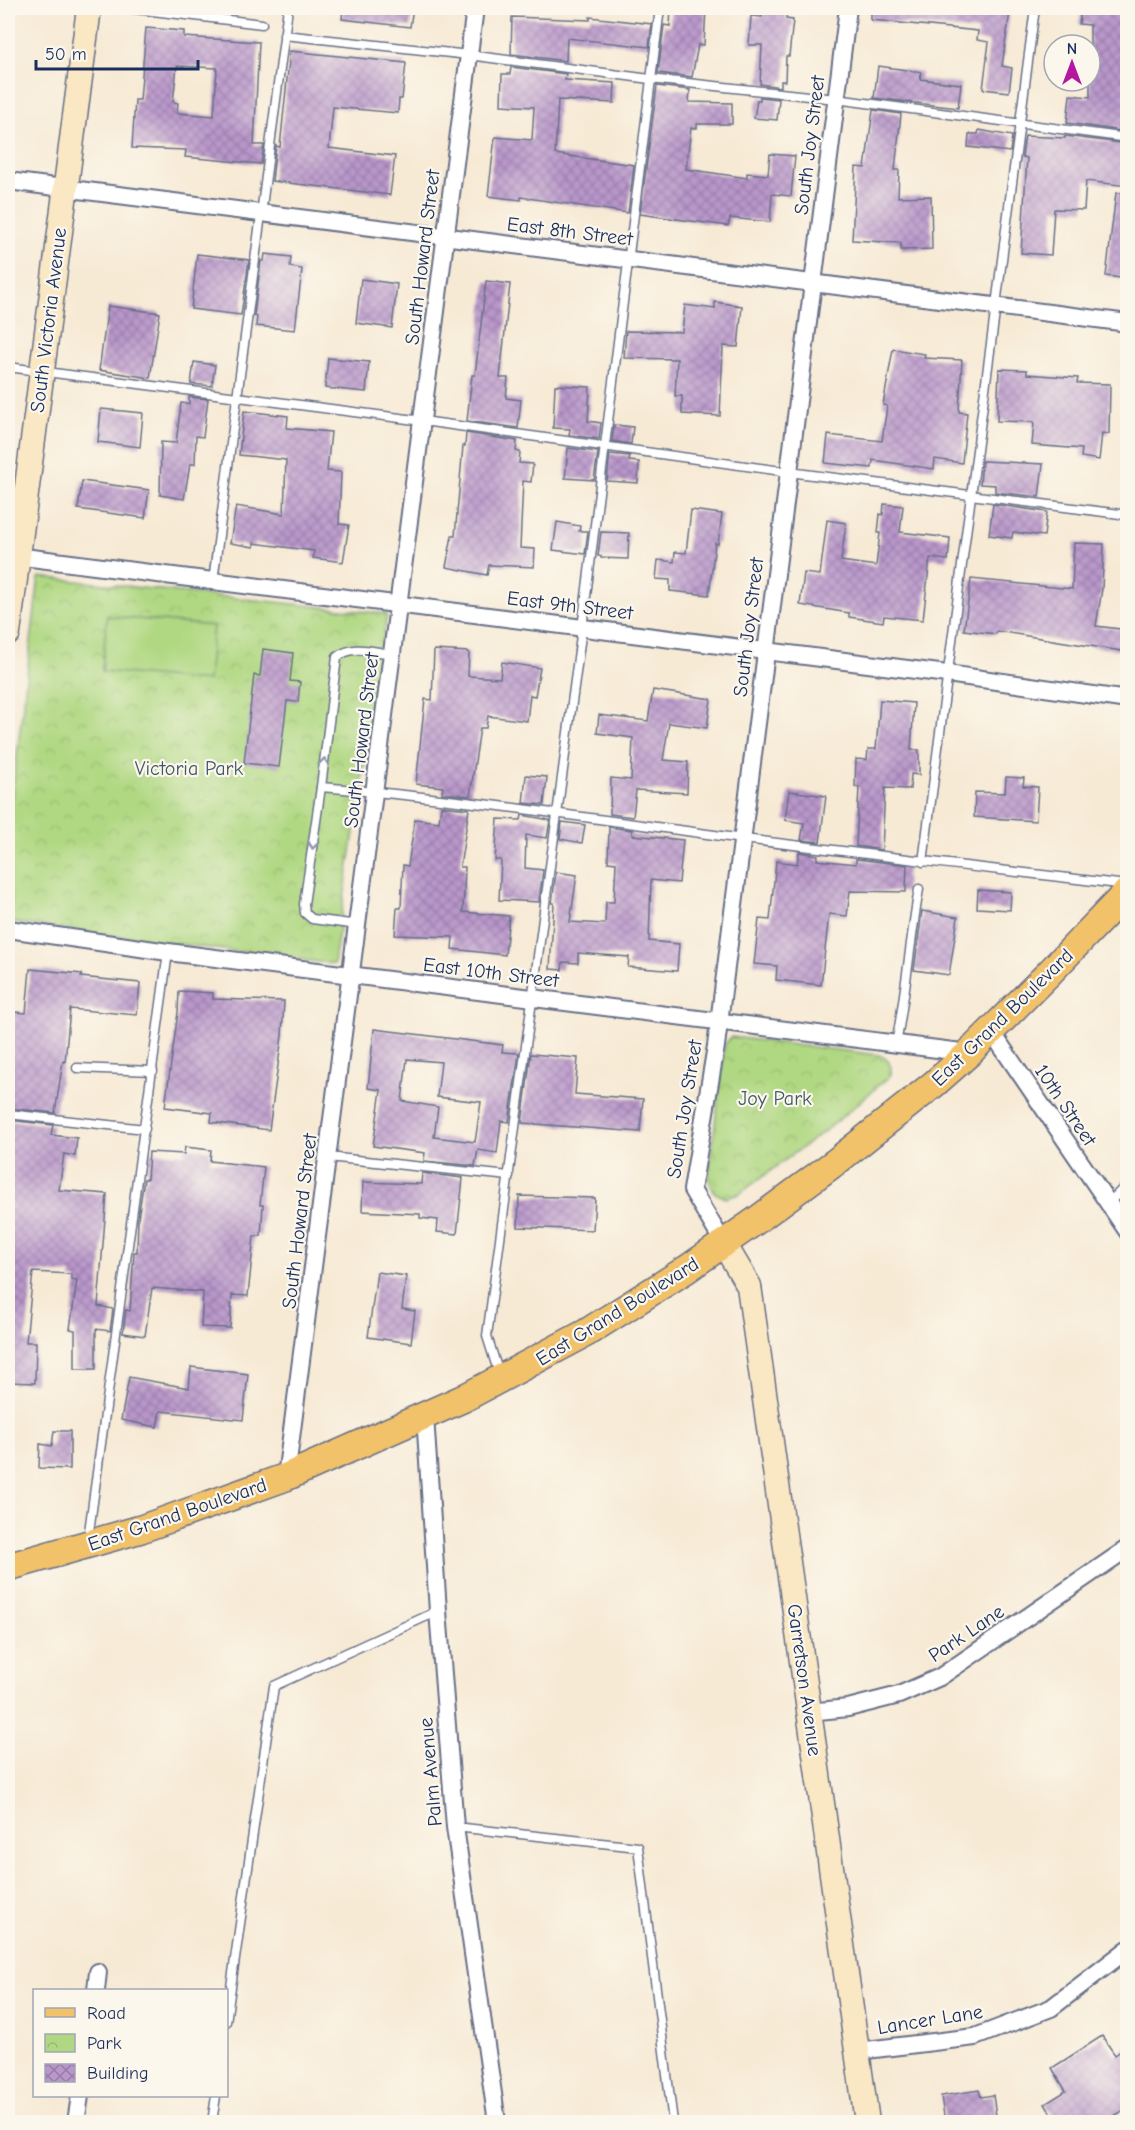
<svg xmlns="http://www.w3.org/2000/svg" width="1135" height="2130" viewBox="0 0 1135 2130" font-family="'Comic Neue',sans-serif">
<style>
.park{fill:url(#park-crowns);stroke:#668470;stroke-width:1.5}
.garden{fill:#b0d882;stroke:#668470;stroke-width:1.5}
.building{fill:url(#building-cross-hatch);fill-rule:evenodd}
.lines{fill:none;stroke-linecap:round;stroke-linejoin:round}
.lane-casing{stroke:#687088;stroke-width:11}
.street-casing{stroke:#687088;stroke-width:20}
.secondary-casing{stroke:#687088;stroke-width:27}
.primary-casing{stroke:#687088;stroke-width:30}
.lane{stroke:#fff;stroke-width:8}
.street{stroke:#fff;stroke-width:16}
.secondary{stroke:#fae7c3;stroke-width:24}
.primary{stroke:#f2c26a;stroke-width:27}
.oneway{stroke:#8d97ae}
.labels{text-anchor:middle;stroke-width:4.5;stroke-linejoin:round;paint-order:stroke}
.street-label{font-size:20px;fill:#1b2f5e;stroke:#fbf7ec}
.park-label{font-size:20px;fill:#405967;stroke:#fbf7ec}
</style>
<defs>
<pattern id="park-crowns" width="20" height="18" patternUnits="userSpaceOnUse" patternTransform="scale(1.5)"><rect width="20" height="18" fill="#b0d882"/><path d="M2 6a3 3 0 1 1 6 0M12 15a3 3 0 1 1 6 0" fill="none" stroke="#97ba73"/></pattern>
<pattern id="building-cross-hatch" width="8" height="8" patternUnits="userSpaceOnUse" patternTransform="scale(1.5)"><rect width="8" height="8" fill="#ba97cb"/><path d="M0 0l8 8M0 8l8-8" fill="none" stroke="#967ca8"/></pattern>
</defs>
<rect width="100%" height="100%" fill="#fbf7ec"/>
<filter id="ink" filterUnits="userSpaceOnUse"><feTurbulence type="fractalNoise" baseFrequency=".0167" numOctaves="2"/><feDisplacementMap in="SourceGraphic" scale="12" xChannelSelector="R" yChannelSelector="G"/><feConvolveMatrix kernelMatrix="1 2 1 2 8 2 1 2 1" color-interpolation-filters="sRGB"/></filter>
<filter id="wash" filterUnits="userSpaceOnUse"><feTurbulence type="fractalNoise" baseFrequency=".008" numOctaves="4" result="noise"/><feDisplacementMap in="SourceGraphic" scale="24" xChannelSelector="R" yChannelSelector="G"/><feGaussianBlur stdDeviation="1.35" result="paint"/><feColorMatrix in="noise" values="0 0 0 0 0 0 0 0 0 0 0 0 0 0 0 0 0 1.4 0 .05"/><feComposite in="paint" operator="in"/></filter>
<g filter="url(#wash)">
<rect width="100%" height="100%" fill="#f7ead5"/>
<g class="park">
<polygon points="39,577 387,614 334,964 8,922 8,826"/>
<path d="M731,1037L879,1055C889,1059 892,1065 891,1075L834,1124L739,1194L726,1198L715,1193L709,1181V1172L725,1044Z"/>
</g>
<polygon class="garden" points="107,616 213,626 208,681 102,671"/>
<g id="blocks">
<g class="building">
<polygon points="343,8 413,8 410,27 342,19"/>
<polygon points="671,8 706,8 704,45 698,45 692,77 658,73 664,25 670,26"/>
<polygon points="763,8 787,8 786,19 793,20 789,56 786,56 785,81 781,81 781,87 760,84 762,45 749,45 751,16 762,17"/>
<polygon points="871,8 980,8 1010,12 1002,66 1012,68 1009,92 983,89 989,42 977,40 978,31 871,20"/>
<polygon points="1081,8 1128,8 1128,132 1067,123 1070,95 1090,97 1090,25 1079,24"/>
<polygon points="512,17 590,20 590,17 652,24 649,47 567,38 566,61 511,54"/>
<path d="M146,28L184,31V37L259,42L254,145H264L261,164L185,157L186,150L132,148L135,100H140ZM177,66L217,68L214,116L177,113L178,103L173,102Z"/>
<polygon points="290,51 406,63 402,99 399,99 398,113 333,107 329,148 395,156 390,195 272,181 276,146 280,147"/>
<polygon points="878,66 921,72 920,79 961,84 958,108 874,98"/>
<polygon points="511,67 566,74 565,80 615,83 614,103 558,100 555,154 634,165 628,213 521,197 521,200 488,196 495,137 532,140 534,107 501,105 502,74 510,74"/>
<polygon points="657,86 690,90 689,102 732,103 732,124 697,124 697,128 691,128 686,169 747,178 747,173 768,175 770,154 795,156 791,196 772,194 770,222 730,218 728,226 640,214"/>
<polygon points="760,97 779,99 777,120 754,118 757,100 760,100"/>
<polygon points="873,110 901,114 895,170 899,170 898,197 931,196 932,249 901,250 901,243 852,240 856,167 865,168"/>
<polygon points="979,130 1012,136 1010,152 968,147 969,134 978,134"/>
<polygon points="1025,136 1065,138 1065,136 1128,144 1128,186 1086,181 1084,210 1054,209 1051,255 1021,253 1027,158 1022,157"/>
<polygon points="1116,193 1128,193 1128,279 1106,276"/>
<polygon points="197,254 249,260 241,315 191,309"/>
<polygon points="265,254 291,257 290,267 302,269 295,330 256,326 257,316 254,316 261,261 264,261"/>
<polygon points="361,279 397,284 392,328 356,323"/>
<polygon points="486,281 510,284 500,378 508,378 506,398 521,400 518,428 467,421 472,375 475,375"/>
<polygon points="715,302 742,306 738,347 723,346 720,416 682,414 682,396 675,396 677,359 624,358 626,331 682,332 685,305 715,309"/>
<polygon points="108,306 160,313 150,378 99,370"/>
<polygon points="893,349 925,354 924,358 962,360 959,412 967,413 962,463 935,459 934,469 873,460 872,468 825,463 828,435 882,441 887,406 883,405"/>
<polygon points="328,358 369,362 366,392 325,388"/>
<polygon points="194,362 215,365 212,386 191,384"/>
<polygon points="999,369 1027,370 1027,374 1078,378 1077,383 1110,384 1109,434 1102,433 1099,460 1081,457 1082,449 1032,445 1034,422 997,421"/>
<polygon points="555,385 590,387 588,421 601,423 599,439 569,435 570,429 553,428"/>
<polygon points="189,397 208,399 203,437 196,436 195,464 190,464 184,499 160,495 161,442 176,443 181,403 189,404"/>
<polygon points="101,409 143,413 140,447 98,442"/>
<polygon points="244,411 288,416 287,428 331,432 327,471 341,472 339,524 349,525 343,562 313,558 314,551 254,543 254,547 230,543 236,506 284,514 286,460 239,455"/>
<polygon points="614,425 633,427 631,444 612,441"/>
<polygon points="466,433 517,441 516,451 520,452 519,463 533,464 531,482 523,481 520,548 535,549 534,567 489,565 487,575 446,567 452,536 455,536 463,446 465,446"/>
<polygon points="568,448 598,452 594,480 565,478"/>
<polygon points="610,454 630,456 629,461 639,462 638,483 607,481"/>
<polygon points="982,461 1043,464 1039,497 995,492 995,485 980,484"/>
<polygon points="82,481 149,490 145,518 78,509"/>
<polygon points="884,504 903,506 900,532 950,538 948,560 930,558 923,620 884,616 883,622 849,617 849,613 800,605 804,573 820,575 827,520 846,523 841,561 876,566 880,533 878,533 880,514 883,515"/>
<polygon points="993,504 1047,512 1044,536 1013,532 1012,538 989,535"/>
<polygon points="691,510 722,514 718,544 715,543 709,595 670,591 670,580 656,579 658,560 674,562 675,552 686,553"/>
<polygon points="557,522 580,526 579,531 588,531 585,554 553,550"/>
<polygon points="601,532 629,533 628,559 601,558 601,556 598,556"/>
<polygon points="1074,543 1104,544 1102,589 1096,626 1128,630 1128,652 997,631 996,634 964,630 971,579 1072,589"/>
<polygon points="263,649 293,653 290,681 300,682 298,702 287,701 279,767 244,763 254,675 260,676"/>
<polygon points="434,650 469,652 468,676 500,678 502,662 540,668 535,696 530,695 527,721 488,716 486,728 480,728 470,796 442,793 443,787 416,784 425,699 432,700"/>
<polygon points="653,690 711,699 707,728 669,723 663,760 688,762 687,793 636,790 633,817 610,814 611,778 631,780 633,738 597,733 599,715 648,721"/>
<polygon points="880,700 914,703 911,750 919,750 919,775 911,774 910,789 885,788 882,850 856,846 859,787 855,787 856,759 867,760 868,749 876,749"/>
<polygon points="526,775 547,777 544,805 523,803"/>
<polygon points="1006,777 1024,778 1023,786 1038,787 1036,821 974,817 975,792 1005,793"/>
<polygon points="789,791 826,796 820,842 801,840 804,823 785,820"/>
<polygon points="441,806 469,809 460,867 465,867 463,912 509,916 505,955 452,949 453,937 395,935 397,908 401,908 403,865 408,866 415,819 439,822"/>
<polygon points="522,815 550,820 547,838 526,835 525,868 543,870 539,902 499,900 501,860 495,860 498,819 521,820"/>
<polygon points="562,822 585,825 582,843 560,839"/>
<polygon points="609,827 632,830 632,835 683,840 679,883 651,880 649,941 679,944 677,971 628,967 629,957 578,953 578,963 563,962 562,970 550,969 554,903 552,903 556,872 577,875 570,922 605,924 606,902 614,902 616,863 608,862"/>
<polygon points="799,852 818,855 817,860 856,864 856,859 907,865 906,892 850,891 847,916 829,914 821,985 776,980 777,966 754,964 759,919 770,920 776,861 797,864"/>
<polygon points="978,890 1011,892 1010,910 977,908"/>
<polygon points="922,911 958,917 949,975 914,970"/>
<polygon points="30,969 82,974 81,977 140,983 137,1015 70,1009 65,1062 63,1061 55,1113 8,1108 8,1076 15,1012 26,1013"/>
<polygon points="179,991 213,993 213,999 284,1001 282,1036 269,1130 211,1122 212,1113 165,1107 178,1012"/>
<path d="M374,1029L503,1045L502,1052L519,1053L509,1122L501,1121L497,1153L478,1150L475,1166L424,1161L425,1153L373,1146L381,1090L368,1088ZM407,1059L441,1062L437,1097L481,1102L475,1142L434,1137L438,1107L402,1101Z"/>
<polygon points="531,1054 578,1058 575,1094 643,1099 640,1132 522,1123"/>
<polygon points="8,1120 53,1125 51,1135 77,1138 75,1156 64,1154 59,1190 107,1194 98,1306 113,1309 110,1331 96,1329 96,1369 75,1369 75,1330 70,1329 77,1280 71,1279 71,1274 33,1272 26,1342 36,1342 35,1383 8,1382"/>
<polygon points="185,1147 211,1150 210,1161 264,1167 260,1205 263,1205 261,1236 254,1236 248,1296 232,1295 230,1328 201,1327 203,1292 152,1288 145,1336 123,1333 126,1310 130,1311 134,1252 137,1252 138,1219 144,1179 147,1179 149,1152 184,1154"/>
<polygon points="422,1173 463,1178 457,1234 437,1232 438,1220 420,1218 420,1214 362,1211 363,1182 421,1184"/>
<polygon points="519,1196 595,1198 593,1230 518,1227"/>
<polygon points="377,1272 406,1276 402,1309 415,1311 411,1343 368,1337"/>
<polygon points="191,1367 248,1374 243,1420 160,1411 157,1427 121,1420 129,1377 189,1388"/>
<polygon points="54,1431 70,1431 70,1469 39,1468 40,1444 52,1446"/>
<polygon points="1102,2036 1115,2055 1128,2046 1128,2108 1104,2122 1056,2122 1045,2104 1066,2091 1052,2068"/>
<polygon points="979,2090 981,2097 993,2095 997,2122 945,2122 941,2096"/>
</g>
</g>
</g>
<g filter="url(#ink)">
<use href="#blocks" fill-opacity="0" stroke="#687088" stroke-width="1.5"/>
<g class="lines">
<g class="lane-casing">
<g id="lane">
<polyline points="127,8 262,24"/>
<polyline points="284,35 469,55 650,79 836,99 1128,138"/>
<polyline points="8,367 423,421 789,472 1128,515"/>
<polyline points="213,581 288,8"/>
<path d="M393,654C372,652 354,644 337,657L321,787C463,799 604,820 744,839C872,855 999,870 1127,885"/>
<polyline points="321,787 304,904 305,913 312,919 358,925"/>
<polyline points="923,862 1035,8"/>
<path d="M896,1044C906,993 910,941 919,889"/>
<polyline points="77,1068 153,1071"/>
<polyline points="8,1114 145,1129"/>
<polyline points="328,1157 509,1176"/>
<polyline points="1108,1204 1128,1183"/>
<polyline points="499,1374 487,1336 582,628 660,8"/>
<polyline points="88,1539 168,952"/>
<polyline points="455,1827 638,1847 673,2122"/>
<polyline points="226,2022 274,1686 438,1611"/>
<polyline points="212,2122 216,2096"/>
</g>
</g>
<g class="street-casing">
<g id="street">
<polyline points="8,181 1128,323"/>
<polyline points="8,555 947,674 1128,700"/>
<polyline points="8,929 168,952 969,1053"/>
<polyline points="991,1031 1128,1232"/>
<polyline points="724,1244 692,1190 716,1046 848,8"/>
<polyline points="425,1416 438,1611 455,1827 497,2122"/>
<polyline points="286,1477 475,8"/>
<polyline points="809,1712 848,1708 899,1695 940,1677 1128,1548"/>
<polyline points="96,1990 98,1972"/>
<polyline points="858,2051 975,2037 1051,2008 1128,1949"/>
<polyline points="76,2122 80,2096"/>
</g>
</g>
<g class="secondary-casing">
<g id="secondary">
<polyline points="8,633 89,8"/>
<polyline points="724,1244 749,1286 867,2122"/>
</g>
</g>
<g class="primary-casing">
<polyline id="primary" points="8,1567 141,1529 286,1477 462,1399 586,1333 687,1269 757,1220 837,1161 934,1084 969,1053 1051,971 1128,891"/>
</g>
<use href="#lane" class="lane"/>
<use href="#street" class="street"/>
<use href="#secondary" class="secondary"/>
<use href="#primary" class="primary"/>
</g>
<defs><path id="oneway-chevron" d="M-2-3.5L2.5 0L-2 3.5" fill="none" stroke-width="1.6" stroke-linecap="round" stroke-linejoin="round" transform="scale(1.5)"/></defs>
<g class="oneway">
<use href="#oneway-chevron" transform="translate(324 762) rotate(-83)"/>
<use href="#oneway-chevron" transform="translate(313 845) rotate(98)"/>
</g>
</g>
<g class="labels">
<g class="street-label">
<text transform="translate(809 145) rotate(-83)" y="7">South Joy Street</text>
<text transform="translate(570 231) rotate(7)" y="7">East 8th Street</text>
<text transform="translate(422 257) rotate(-83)" y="7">South Howard Street</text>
<text transform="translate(48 320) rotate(-83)" y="7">South Victoria Avenue</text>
<text transform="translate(570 605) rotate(7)" y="7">East 9th Street</text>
<text transform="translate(748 627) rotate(-83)" y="7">South Joy Street</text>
<text transform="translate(361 740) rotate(-83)" y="7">South Howard Street</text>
<text transform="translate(491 972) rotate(7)" y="7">East 10th Street</text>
<text transform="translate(1002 1017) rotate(-44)" y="7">East Grand Boulevard</text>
<text transform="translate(1066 1105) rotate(56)" y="7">10th Street</text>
<text transform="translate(684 1109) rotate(-81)" y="7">South Joy Street</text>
<text transform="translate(299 1221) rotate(-83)" y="7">South Howard Street</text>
<text transform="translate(617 1311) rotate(-32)" y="7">East Grand Boulevard</text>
<text transform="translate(177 1514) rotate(-19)" y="7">East Grand Boulevard</text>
<text transform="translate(966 1633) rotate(-34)" y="7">Park Lane</text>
<text transform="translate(805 1680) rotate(82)" y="7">Garretson Avenue</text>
<text transform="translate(430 1772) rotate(-95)" y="7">Palm Avenue</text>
<text transform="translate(930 2019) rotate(-9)" y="7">Lancer Lane</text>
</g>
<g class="park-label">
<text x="189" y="775">Victoria Park</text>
<text x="775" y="1105">Joy Park</text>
</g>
</g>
<rect width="1135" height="2130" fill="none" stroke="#fbf7ec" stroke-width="30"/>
<rect x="33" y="1989" width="195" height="108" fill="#fbf7ec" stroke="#a1a7b3" stroke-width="1.5"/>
<rect x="45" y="2008" width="30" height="9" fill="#f2c26a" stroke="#a1a7b3" stroke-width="1.5"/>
<text x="87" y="2019" font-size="18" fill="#1b2f5e">Road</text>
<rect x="45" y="2034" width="30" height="18" fill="url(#park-crowns)" stroke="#a1a7b3" stroke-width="1.5"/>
<text x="87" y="2049" font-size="18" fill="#1b2f5e">Park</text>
<rect x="45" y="2064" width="30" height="18" fill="url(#building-cross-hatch)" stroke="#a1a7b3" stroke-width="1.5"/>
<text x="87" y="2079" font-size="18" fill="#1b2f5e">Building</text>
<g transform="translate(1072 63)"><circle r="28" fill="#fbf7ec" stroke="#a1a7b3" stroke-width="1.5"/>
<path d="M0-4.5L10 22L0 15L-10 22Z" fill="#b5179e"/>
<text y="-9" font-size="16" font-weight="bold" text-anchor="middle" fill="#1b2f5e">N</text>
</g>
<path d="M36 60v9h162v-9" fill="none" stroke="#1b2f5e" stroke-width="3"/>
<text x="45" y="60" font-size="18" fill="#1b2f5e" stroke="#fbf7ec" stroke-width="4.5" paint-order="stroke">50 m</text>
</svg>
